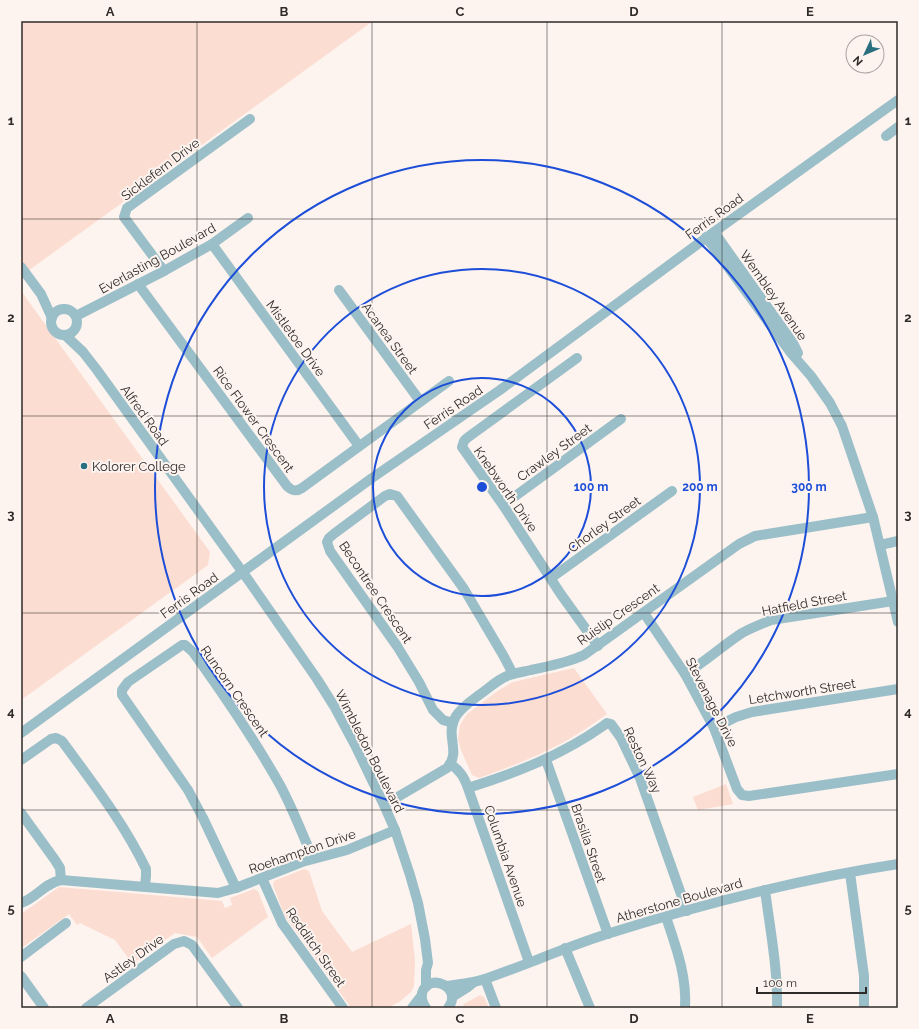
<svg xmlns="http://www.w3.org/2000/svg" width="919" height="1029" viewBox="0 0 919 1029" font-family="Raleway,sans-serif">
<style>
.green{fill:#fcddd2}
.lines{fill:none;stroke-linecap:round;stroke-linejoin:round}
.minor{stroke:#9bbfc9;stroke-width:10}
.grid{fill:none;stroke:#2f2b29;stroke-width:1;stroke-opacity:0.55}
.ring{fill:none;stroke:#1d4ed8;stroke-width:2}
.poi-dot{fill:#2a6f7f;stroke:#fdf3ef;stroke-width:1.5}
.labels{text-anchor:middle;stroke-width:4;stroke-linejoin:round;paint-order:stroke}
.street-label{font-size:13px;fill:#2f2b29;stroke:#fdf3ef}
.poi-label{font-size:13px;fill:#2f2b29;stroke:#fdf3ef;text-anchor:start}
.centre{fill:#1d4ed8;stroke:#fdf3ef;stroke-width:2}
.ring-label{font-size:12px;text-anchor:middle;font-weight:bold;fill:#1d4ed8;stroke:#fdf3ef;stroke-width:4;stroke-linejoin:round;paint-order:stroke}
.neatline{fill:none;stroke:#2f2b29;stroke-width:1.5}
.grid-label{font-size:13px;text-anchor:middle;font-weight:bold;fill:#2f2b29}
</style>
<rect width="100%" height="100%" fill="#fdf3ef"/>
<g class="green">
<polygon points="21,21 373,21 21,276"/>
<polygon points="21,291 210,552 208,565 21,700"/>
<path d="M574,668L607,714C566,745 527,761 479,778L472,775L461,750L458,739L460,725L467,714L499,690L513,682Z"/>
<polygon points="726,784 733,804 698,810 693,797"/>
<polygon points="304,869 309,871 322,911 352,952 411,924 415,960 414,986 411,992 399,1002 387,1008 351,1008 284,915 273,885 274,881"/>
<polygon points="59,887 222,901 225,908 232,905 230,898 254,889 258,891 268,917 212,958 197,937 175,933 137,961 133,956 129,959 115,940 80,923 77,925 69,914 23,947 21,946 21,912 24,912"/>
<polygon points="480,995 484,997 489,1008 462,1008 464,1004"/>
</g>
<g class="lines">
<g class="minor">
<polyline points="886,136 898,127"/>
<polyline points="714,232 793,343 798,353"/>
<polyline points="706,237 791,353 811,376 830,403 842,426 873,517 898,622"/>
<polyline points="212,244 359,446"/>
<polyline points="21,267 41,294 52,318"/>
<polyline points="164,271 124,217 127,208 250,119"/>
<path d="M138,284L287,486C292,491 296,492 302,488L449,381"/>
<polyline points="339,290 420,401"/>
<circle cx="64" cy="322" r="13"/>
<polyline points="76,316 164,271 212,244 248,218"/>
<polyline points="65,335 83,352 97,370 249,581 317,679 334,706 356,747 384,805 395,830 410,875 418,903 425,939 428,963 426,970 426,987"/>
<polyline points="577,358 467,438 464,441 462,447 503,505 560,593 598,646"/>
<polyline points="503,505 621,419"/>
<polyline points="880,545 898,541"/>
<polyline points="551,578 672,491"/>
<polyline points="644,613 685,674 714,728 737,789 742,795 749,796 898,774"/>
<path d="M685,674C705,662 722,646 742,633C751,628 761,624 771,620L893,601"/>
<polyline points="453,723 443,720 433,710 419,682 397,646 330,551 327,542 329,538 335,533 385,496 390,494 397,496 464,589 503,655 513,674"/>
<polyline points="714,728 736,717 752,712 898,689"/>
<polyline points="21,733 372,478 500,390 714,232 898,100"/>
<path d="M21,760L51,739L56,738L62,741C92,782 124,823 146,869V876L145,887"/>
<polyline points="546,760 608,934"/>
<path d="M450,764C460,770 464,777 468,788L529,962"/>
<path d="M468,788C516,773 562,755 603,726L607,723L611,724L621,738L640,778L687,911"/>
<path d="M384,805L447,768C462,751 444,736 456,716C462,707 471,701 479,695C488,689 497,680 507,676C514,673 523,672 531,670C549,666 567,663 584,655L739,544L755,536L873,517"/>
<polyline points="21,813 55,860 60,868 61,880"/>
<polyline points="850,873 864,976 864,1008"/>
<polyline points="262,878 282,923 343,1008"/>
<path d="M236,888L203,818L188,790L122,695V690L128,682L182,645H185L193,652C224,695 254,739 280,785C293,809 302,834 313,858"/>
<path d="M765,890C770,929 778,969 777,1008"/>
<path d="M21,903C36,898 45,883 61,880L218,893L236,888L302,862L347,850L395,830"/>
<path d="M666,917C676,947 687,976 685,1008"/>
<polyline points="565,948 590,1008"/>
<polyline points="21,957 66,923"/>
<polyline points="21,976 44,1008"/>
<polyline points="485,979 496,1008"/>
<path d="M447,986C459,984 473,983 485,979C526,965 566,947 607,934C702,904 800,879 898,864"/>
<polyline points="452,997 468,987 474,982"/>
<polyline points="86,1008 174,944 184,941 192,945 238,1008"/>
<polyline points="412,1008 422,995"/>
<path d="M426,1008C423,1004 421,999 422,993C429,971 464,988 448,1008"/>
</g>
</g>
<path class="grid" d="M197,21V1008M372,21V1008M547,21V1008M722,21V1008M21,219H898M21,416H898M21,613H898M21,810H898"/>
<g class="ring">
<circle cx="482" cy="487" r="109"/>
<circle cx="482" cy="487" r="218"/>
<circle cx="482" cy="487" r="327"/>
</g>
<circle class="poi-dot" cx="84" cy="466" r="4"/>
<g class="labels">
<g class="street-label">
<text transform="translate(160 169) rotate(-37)" y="5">Sicklefern Drive</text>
<text transform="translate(714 216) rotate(-36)" y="5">Ferris Road</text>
<text transform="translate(157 258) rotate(-29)" y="5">Everlasting Boulevard</text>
<text transform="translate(774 295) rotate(55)" y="5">Wembley Avenue</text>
<text transform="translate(296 338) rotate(54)" y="5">Mistletoe Drive</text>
<text transform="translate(390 338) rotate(54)" y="5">Acanea Street</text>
<text transform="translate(453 407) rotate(-34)" y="5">Ferris Road</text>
<text transform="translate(145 415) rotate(54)" y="5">Alfred Road</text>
<text transform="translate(254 419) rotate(54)" y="5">Rice Flower Crescent</text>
<text transform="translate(554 452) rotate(-36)" y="5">Crawley Street</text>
<text transform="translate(506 489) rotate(55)" y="5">Knebworth Drive</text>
<text transform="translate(604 524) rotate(-36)" y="5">Chorley Street</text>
<text transform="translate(376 592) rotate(56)" y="5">Becontree Crescent</text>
<text transform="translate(189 595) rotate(-36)" y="5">Ferris Road</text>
<text transform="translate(804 603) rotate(-11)" y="5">Hatfield Street</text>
<text transform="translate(618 614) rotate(-35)" y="5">Ruislip Crescent</text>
<text transform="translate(235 691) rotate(55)" y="5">Runcorn Crescent</text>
<text transform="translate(802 691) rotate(-9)" y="5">Letchworth Street</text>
<text transform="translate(712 702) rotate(63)" y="5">Stevenage Drive</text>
<text transform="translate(370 751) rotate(63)" y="5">Wimbledon Boulevard</text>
<text transform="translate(643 760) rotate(65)" y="5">Reston Way</text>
<text transform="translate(589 843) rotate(71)" y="5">Brasilia Street</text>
<text transform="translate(302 851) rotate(-19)" y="5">Roehampton Drive</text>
<text transform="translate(506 856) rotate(71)" y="5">Columbia Avenue</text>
<text transform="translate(679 900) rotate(-16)" y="5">Atherstone Boulevard</text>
<text transform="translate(316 947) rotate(55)" y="5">Redditch Street</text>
<text transform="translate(133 958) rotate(-36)" y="5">Astley Drive</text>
</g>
<g class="poi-label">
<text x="92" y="471">Kolorer College</text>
</g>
</g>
<circle cx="482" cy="487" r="6" class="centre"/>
<g class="ring-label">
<text x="591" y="491">100 m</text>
<text x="700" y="491">200 m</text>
<text x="809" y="491">300 m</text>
</g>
<rect width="919" height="1029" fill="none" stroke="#fdf3ef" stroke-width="44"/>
<g transform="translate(865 54) rotate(226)"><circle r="19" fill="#fdf3ef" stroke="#aba3a0"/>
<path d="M0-3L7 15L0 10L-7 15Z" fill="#2a6f7f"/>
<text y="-6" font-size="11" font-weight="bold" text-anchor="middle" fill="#2f2b29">N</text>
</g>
<path d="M757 987v6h109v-6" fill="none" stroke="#2f2b29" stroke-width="2"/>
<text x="763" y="987" font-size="12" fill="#2f2b29" stroke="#fdf3ef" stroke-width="3" paint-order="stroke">100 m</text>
<rect x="22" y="22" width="875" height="985" class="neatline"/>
<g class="grid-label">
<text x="110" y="16">A</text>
<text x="284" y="16">B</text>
<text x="460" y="16">C</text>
<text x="634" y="16">D</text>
<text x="810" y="16">E</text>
<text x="11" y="125">1</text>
<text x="908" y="125">1</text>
<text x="11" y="322">2</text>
<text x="908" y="322">2</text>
<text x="11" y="519">3</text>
<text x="908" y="519">3</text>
<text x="11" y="716">4</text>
<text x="908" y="716">4</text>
<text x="11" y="913">5</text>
<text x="908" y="913">5</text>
<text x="110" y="1023">A</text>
<text x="284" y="1023">B</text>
<text x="460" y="1023">C</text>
<text x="634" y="1023">D</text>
<text x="810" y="1023">E</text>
</g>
</svg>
